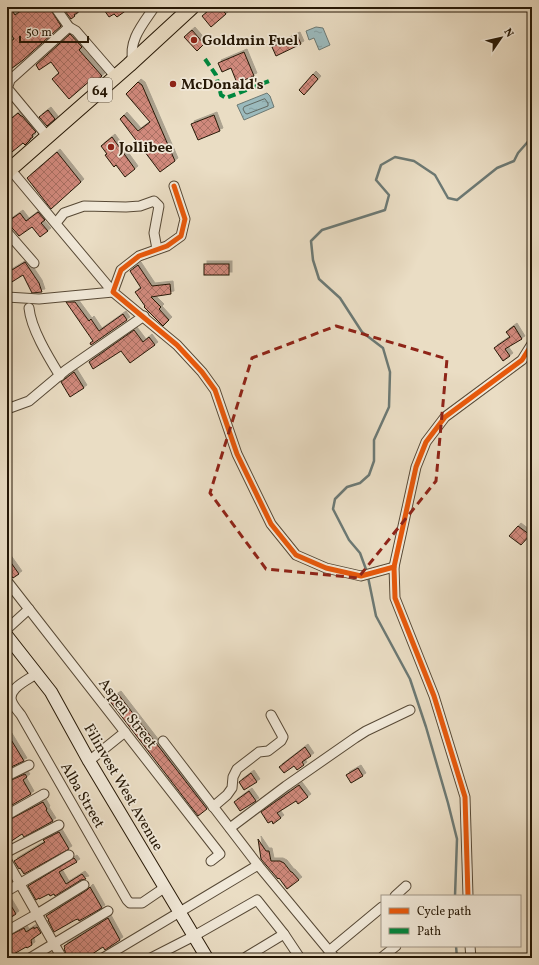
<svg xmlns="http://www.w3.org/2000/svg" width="539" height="965" viewBox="0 0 539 965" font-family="Vollkorn,serif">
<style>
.water{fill:url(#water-ripples);stroke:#6c7974}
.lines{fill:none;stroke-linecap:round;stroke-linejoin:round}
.shore{stroke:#606962;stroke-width:1}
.stream{stroke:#6c7974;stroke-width:2.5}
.building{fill:url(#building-cross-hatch);stroke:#261806;filter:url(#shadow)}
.street-casing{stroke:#574936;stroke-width:11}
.secondary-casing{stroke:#261806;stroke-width:14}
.primary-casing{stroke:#261806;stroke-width:16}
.street{stroke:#f1e9d9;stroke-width:9}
.secondary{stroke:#f1e9d9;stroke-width:12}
.primary{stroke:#eaddc4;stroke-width:14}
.quiet{stroke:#00873e;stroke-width:4;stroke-dasharray:8 4;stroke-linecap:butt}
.cycleway-casing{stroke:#f1e9d9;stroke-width:8}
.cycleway{stroke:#e8590c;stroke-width:5}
.marked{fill:none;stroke:#8f2418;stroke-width:3;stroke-dasharray:8 5;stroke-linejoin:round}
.poi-dot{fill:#8f2418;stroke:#f1e9d9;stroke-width:1.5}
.labels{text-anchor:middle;stroke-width:3.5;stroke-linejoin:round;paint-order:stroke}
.shield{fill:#f1e9d9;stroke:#635745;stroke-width:1}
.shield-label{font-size:14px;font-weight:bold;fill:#261806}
.poi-label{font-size:15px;font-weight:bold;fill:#261806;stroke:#f1e9d9;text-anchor:start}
.street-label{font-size:15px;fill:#261806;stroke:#f1e9d9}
</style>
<defs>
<pattern id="water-ripples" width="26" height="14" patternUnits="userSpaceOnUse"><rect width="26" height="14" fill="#9bbabd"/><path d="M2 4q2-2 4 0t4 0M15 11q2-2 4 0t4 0" fill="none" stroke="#859fa1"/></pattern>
<pattern id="building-cross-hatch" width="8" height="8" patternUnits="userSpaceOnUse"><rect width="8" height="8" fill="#d0897c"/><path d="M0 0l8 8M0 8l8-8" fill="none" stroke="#a96f64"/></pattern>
<filter id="shadow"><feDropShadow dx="3" dy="-3" stdDeviation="0" flood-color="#0004"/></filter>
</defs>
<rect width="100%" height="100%" fill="#eaddc4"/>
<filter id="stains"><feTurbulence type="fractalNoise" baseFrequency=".005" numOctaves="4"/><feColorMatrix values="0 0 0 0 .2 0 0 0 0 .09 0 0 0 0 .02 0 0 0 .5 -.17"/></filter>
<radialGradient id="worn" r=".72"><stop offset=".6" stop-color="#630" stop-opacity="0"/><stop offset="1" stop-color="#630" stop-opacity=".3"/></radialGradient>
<g class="water">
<polygon points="316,27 323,28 330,45 319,50 314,38 309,40 306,31"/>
<polygon points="267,93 270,96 274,107 244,120 237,105"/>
</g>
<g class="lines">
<polygon class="shore" points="265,99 268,103 268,106 247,114 245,113 243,109 244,107"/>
<g class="stream">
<polyline points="367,572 360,553 349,540 333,509 335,499 347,487 360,483 369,475 374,461 374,440 389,407 390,372 383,348 362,332 340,298 319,279 313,260 311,241 322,230 385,210 389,195 376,180 381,165 395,157 414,161 435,175 448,198 457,200 497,168 514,161 518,153 532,137"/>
<polyline points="368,577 376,616 410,679 426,727 448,803 457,839 455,896"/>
<polyline points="456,946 457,958"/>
</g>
</g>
<g class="building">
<polygon points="7,7 10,7 15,15 26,7 49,7 61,26 23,60 7,72 7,44 14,39 7,28"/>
<polygon points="62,7 86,7 74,15 75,16 71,19"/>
<polygon points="102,7 131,7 117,17 114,14 109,17"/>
<polygon points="213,7 219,7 226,14 211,27 202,16"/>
<polygon points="192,30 204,44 197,51 184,37"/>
<polygon points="70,34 82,47 79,50 102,76 95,82 92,79 69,99 52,79 59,73 51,62 39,70 36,65"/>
<polygon points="297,35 301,44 276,56 272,47"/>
<polygon points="244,52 254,76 237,83 231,68 222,72 218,63"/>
<polygon points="313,74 318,79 304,95 299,90"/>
<polygon points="138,82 142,85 175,161 160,172 120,119 124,115 138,131 150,122 126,94"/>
<polygon points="48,110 55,119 47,126 39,117"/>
<polygon points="18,113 21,116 22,116 36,132 32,135 33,137 30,139 30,140 25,145 23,143 7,156 7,122"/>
<polygon points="214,115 220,131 198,140 191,124"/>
<polygon points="112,137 135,169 125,177 116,165 114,167 105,155 107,154 101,146"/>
<polygon points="57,152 81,182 51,209 27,178"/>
<polygon points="38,212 45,220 41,223 48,231 40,237 32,227 19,236 7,222 20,213 26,221"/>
<polygon points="25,262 39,283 42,292 32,293 23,275 7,285 7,273"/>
<rect x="204" y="264" width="25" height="11"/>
<polygon points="138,265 152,286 170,284 171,294 151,297 161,307 159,309 169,320 163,326 144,307 145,306 135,292 141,288 130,271"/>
<polygon points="66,302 75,302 89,321 91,319 99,331 123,314 127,320 91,345 90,343 93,341"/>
<polygon points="514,326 522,339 505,349 510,356 503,361 494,348 510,337 506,332"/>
<polygon points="134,330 143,342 149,337 155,345 130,363 121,351 93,369 89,362"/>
<polygon points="74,372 84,388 70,397 61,382"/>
<polygon points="518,526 530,535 521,545 509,536"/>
<polygon points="7,557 19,574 13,578 7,570"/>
<polygon points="118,694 207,809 198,816 109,700"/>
<polygon points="7,733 24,761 7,769"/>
<polygon points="305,747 311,756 302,762 304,765 297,770 294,766 284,773 279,767"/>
<polygon points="358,768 363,776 351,783 346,775"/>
<polygon points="251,773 257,782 244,790 239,782"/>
<polygon points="25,774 27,777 23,780 31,794 7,808 7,782"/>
<polygon points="299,785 308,797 298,804 296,801 277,813 281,818 273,824 272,821 268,823 261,812"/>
<polygon points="249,791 256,801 240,811 234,802"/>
<polygon points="43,802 47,809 46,810 53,821 24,837 22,834 7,844 7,821"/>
<polygon points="59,832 69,849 24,874 20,868 19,869 14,861 45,842 43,840"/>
<polygon points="258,839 266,851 269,851 271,861 280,861 284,863 291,872 292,872 299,880 287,889 279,878 278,879 261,859"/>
<polygon points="74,858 77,862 59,872 66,884 82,874 86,879 81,880 55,896 54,894 50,896 49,894 39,899 39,898 36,900 28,886"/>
<polygon points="90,887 102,908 79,921 78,919 75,920 54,932 48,920 49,920 46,916 87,890"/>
<polygon points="7,899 16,914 7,920"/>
<polygon points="108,918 120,940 105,950 103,947 86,958 79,958 76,953 68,958 64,949 65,948 64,946"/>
<polygon points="34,927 34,929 37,927 41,933 31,940 32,945 27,948 26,947 7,958 7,937 24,928 26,932"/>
</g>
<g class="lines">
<g class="street-casing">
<g id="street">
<polyline points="55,7 69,27 76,31 115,76"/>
<path d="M133,61C128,41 143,24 153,9"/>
<polyline points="47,136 8,89 8,86 10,80 69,27"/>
<polyline points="7,168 10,169 113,292"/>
<polyline points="174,186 185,219 181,236 167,246 139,256 121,270 113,292 177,345 202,372 215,390 237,454 271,524 296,555 326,568 361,576 394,567"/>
<polyline points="56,223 64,213 84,206 126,207 140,206 154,201 159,206 154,233 157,249"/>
<polyline points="7,232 34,263"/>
<polyline points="7,297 39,299 113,292"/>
<path d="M29,308C31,329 49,358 60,376"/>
<polyline points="7,409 29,401 66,370 144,316"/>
<polyline points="7,581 220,854 211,861"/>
<polyline points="7,629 29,609"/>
<path d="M36,674C28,680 6,689 12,702C14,707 18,711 21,715L127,900L130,903H142L164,888"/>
<polyline points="163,741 258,865"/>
<polyline points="89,761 125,732"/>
<polyline points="7,776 29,765"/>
<polyline points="213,807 227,795 232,788 233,777 237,769 259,752 268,751 281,741 283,737 271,715"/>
<polyline points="7,815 44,794"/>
<polyline points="230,828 286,786 355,738 366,731 410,710"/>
<polyline points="7,852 59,825"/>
<polyline points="7,861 62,958"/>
<polyline points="7,891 69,855"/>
<polyline points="395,896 406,886"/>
<polyline points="468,896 465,797 434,696 395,598 394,567 416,467 426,442 445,417 522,360 532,344"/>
<polyline points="7,931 37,914 84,885"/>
<polyline points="470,946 471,958"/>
<polyline points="329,951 382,907"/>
<polyline points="246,957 284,934"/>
<polyline points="30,958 108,911"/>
<polyline points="103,958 258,865 335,958"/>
<polyline points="151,958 194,936 257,900 284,934 300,958"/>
<polyline points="381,958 396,946"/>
</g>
</g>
<g class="secondary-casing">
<polyline id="secondary" points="7,636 51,692 89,761 207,958"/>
</g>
<g class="primary-casing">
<polyline id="primary" points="7,172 129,65 192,7"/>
</g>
<use href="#street" class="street"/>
<use href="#secondary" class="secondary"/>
<use href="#primary" class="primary"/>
<polyline class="quiet" points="205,59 216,75 221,95 226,98 269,81"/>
<g class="cycleway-casing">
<g id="cycleway">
<polyline points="174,186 185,219 181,236 167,246 139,256 121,270 113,292 177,345 202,372 215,390 237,454 271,524 296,555 326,568 361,576 394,567"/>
<polyline points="468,896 465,797 434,696 395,598 394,567 416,467 426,442 445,417 522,360 532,344"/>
</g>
</g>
<use href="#cycleway" class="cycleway"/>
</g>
<path class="marked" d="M336,326L447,359L436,481L358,578L266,569L210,493L252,358Z"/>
<g class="poi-dot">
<circle cx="194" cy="40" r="4"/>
<circle cx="173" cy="84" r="4"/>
<circle cx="111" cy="147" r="4"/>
</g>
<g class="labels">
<rect class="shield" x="88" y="78" width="24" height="24" rx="3"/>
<g class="shield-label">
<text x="100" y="95">64</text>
</g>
<g class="poi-label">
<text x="202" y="45">Goldmin Fuel</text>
<text x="181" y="89">McDonald's</text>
<text x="119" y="152">Jollibee</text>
</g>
<g class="street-label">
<text transform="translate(128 713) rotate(52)" y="5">Aspen Street</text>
<text transform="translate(124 787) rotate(60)" y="5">Filinvest West Avenue</text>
<text transform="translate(83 795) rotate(60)" y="5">Alba Street</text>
</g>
</g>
<rect width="539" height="965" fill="none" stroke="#eaddc4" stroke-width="24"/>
<rect x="8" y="8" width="523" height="949" fill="none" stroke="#261806" stroke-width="2"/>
<rect x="12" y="12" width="515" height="941" fill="none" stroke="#261806"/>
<rect x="381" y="895" width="140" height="52" fill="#f1e9d9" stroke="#a09585"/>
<rect x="389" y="908" width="20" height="6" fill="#e8590c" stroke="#a09585"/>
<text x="417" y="915" font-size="12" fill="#261806">Cycle path</text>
<rect x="389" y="928" width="20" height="6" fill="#00873e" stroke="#a09585"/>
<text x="417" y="935" font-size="12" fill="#261806">Path</text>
<g transform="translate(501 38) rotate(56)" stroke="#f1e9d9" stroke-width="3" paint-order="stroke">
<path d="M0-3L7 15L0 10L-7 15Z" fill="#261806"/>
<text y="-6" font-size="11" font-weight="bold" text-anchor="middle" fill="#261806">N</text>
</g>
<path d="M20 36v6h68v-6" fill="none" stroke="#261806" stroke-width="2"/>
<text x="26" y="36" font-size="12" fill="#261806" stroke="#f1e9d9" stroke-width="3" paint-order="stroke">50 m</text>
<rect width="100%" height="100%" filter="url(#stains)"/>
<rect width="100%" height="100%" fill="url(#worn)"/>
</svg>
